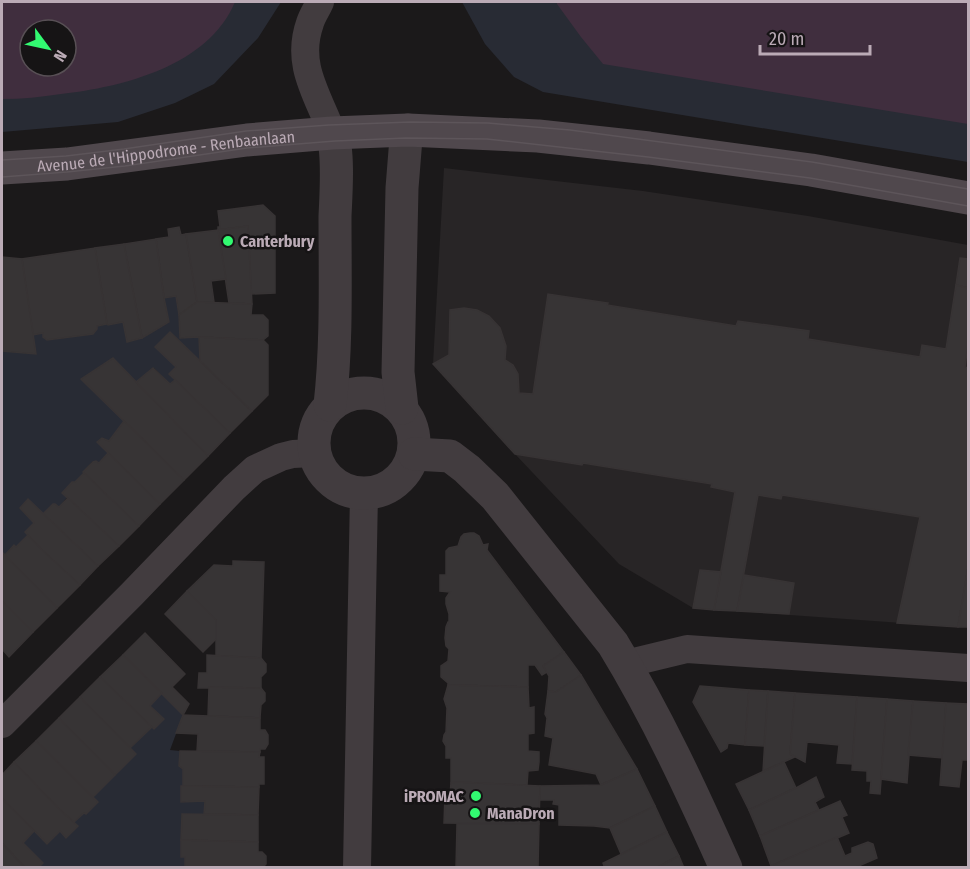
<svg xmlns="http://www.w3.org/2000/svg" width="970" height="869" viewBox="0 0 970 869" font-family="'Fira Sans Condensed',sans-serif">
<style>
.built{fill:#282526}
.green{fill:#282b34;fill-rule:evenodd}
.water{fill:#402e3e;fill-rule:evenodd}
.building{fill:#373435;stroke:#373334;stroke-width:1.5}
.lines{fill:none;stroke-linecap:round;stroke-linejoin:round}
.minor{stroke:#423c3f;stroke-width:28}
.tertiary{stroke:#423c3f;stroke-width:33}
.secondary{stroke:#50484d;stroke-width:33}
.tram{stroke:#5d555a;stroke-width:1.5}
.poi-dot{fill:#32fa71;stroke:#161415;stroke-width:2}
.labels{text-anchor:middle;stroke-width:5;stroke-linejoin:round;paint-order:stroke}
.street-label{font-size:16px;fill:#bbabb6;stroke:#161415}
.poi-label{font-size:16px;font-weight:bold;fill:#bbabb6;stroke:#161415;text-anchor:start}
</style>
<rect width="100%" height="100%" fill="#1b191a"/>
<polygon class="built" points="444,168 643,191 808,216 968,245 968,563 958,627 693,608 619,564 515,454 433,364"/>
<g class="green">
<path d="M2,2H281L258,38L214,84L175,103L118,122L2,132ZM30,30H66V66H30Z"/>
<polygon points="462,2 968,2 968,162 543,92 514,77 485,44"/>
<path d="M176,296L179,315L180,338L199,337L200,361L170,332L156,347L176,367L169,374L175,380L170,384L154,368L136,382L113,358L82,379L124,421L109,441L102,438L98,442L108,453L99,463L96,461L92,462L84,471V473C74,484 69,497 59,507L53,504L43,514L28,499L20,508L34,523L25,532L28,535L16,547L14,545L5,555L2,552V351L35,354L32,335L43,333V337L47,340L93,334L97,329V326L107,324L108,325L123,322L127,342L142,338L169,322L164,298Z"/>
<polygon points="162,693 183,715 170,750 180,751 179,766 183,769 183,786 181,786 182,802 205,801 204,814 182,814 181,856 185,857 185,867 38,867 23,843 34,831 60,831 66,837 78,826 74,822 84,813 92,798 135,754 130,748 152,727 154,729 164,719 150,706"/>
</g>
<g class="water">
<path d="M2,2H235C208,66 123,87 61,94C41,97 22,99 2,99ZM30,30H66V66H30Z"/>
<polygon points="557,2 968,2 968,124 603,64 581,37 557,4"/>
</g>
<g class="building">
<polygon points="263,205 275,216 275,293 251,294 248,226 218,230 218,227 220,227 218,211"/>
<polygon points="248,226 252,304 229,303 218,230"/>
<polygon points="179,227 181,235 186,234 197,302 179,315 176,296 164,298 156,239 169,237 168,229"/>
<polygon points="218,230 226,279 211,281 214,302 197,302 186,234"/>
<polygon points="156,239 164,298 169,322 142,338 124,244"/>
<polygon points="124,244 142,338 127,342 123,322 108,325 107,324 95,248"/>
<polygon points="95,248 107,324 97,326 97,329 93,334 47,340 43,337 43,333 32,335 22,259"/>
<polygon points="2,257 22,259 36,354 2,351"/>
<polygon points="960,258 968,259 968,288 956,285"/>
<polygon points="956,285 968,288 968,345 965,367 968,368 968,568 958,627 897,623 920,517 782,495 781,499 758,495 737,611 714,610 735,492 711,487 712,484 583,463 582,465 515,454 433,364 449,355 450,310 464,308 477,310 489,316 500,328 506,346 505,360 513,365 518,374 519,393 533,394 548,294 608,303 607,305 736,326 738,321 809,331 808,339 920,357 922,345 946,349"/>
<polygon points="197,302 252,304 251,315 263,315 268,320 268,336 263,340 199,337 180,338 179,315"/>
<polygon points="170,332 252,411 230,433 169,374 176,367 155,347"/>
<polygon points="199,337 263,340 268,345 268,395 252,411 200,361"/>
<polygon points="113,358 208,456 184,480 81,379"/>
<polygon points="153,368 170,384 175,380 230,433 208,456 136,382"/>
<polygon points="124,421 184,480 160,504 97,442 102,438 109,441"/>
<polygon points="108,453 160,504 139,526 83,472 93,462 96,461 99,463"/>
<polygon points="84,473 139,526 119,546 62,493 72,482 75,482"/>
<polygon points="68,498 119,546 98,566 43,514 53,504 55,504 59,507"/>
<polygon points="28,499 98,566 80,585 41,549 25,532 34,523 20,508"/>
<polygon points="470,533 474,533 479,536 483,545 488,544 487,550 564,652 543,666 547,672 542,675 535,665 528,665 528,687 448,685 448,683 441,677 441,666 448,661 449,649 446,646 445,638 446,627 448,622 449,622 449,614 446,604 446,598 450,592 440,591 440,575 446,575 446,551 449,548 458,546 461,537 464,534"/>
<polygon points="28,535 41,549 80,585 57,608 5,555 14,545 16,547"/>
<polygon points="2,552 57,608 33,632 2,601"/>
<polygon points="233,561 264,562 261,658 216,656 216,620 187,591 214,565 233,566"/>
<polygon points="968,568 968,627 958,627"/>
<polygon points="700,570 721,572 714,610 693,608"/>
<polygon points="744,575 794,583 789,614 737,611"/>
<polygon points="187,591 216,620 216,639 203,652 165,614"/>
<polygon points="2,601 33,632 9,657 2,649"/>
<polygon points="145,633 185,674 172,687 189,704 183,715 123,655"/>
<polygon points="564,652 581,675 556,692 548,691 549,676 543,666"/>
<polygon points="123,655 162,693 150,706 164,719 154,729 100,677"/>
<polygon points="207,655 261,658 266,664 266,672 261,677 261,688 198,688 199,673 207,673"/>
<polygon points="581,675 637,769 601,785 596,774 549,765 553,738 545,736 547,718 545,714 548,691 556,692"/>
<polygon points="100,677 152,727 130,748 80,697"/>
<polygon points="448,685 528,687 529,708 534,707 534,733 528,734 528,751 539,752 539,762 538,770 528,771 527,785 451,783 451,758 446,758 446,746 443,741 444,735 446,732 447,708 444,699"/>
<polygon points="700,686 749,690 745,745 728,743 727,748 721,752 693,702"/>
<polygon points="209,687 261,688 265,693 265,701 261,705 260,718 208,716"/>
<polygon points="749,690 768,691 764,746 745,745"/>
<polygon points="768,691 795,693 790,754 795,757 763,771"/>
<polygon points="795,693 857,697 852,764 837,763 839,745 807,742 805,762 790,754"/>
<polygon points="80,697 136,754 115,775 59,718"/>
<polygon points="857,697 887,699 880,794 870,793 871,781 867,781 867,771 852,770"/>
<polygon points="887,699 913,701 907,783 881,779"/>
<polygon points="913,701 946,703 943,758 908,755"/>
<polygon points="946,703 968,704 968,760 962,760 959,787 940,785"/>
<polygon points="183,715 260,718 260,730 265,730 268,735 268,744 265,749 260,749 260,752 197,751 198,734 176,733"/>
<polygon points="59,718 115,775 92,798 36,741"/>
<polygon points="36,741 98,802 86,814 84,813 74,822 58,808 14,762"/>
<polygon points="180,751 260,752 259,757 264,757 264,784 259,784 259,787 183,786 183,769 179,766"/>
<polygon points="14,762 58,808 78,826 66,838 60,831 47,844 2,798 2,775"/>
<polygon points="784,762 796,788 749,810 736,784"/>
<polygon points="637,769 655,806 610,828 594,826 559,825 559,805 553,804 554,800 540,800 540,786 601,785"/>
<polygon points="816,777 824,797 815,802 819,810 760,836 749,810 796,788"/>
<polygon points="457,782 540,786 539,824 444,823 445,795 450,795 451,783"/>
<polygon points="181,786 259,787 258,815 204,814 205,801 181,802"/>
<polygon points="2,798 34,831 23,843 43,863 38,868 25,868 2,843"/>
<polygon points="840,801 847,815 842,817 849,833 771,866 760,836"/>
<polygon points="655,806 667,832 621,854 610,828"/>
<polygon points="182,814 258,815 258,842 181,840"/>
<polygon points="457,824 539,824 538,868 456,868"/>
<polygon points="667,832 679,856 656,868 605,868 603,863"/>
<polygon points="837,837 845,856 852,853 852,848 868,842 873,844 877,858 854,868 772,868 771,866"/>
<polygon points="181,840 258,842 258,852 262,852 266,856 266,864 262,868 185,868 185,857 181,857"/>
<polygon points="2,843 25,868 2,868"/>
<polygon points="679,856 684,868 656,868"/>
</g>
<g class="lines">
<g class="minor">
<path d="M320,2C317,9 312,16 310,23C295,65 318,95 332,133"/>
<polyline points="625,664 687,649 968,668"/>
<polyline points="2,724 132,594 234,488 255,469 281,457 293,454 314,453"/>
<polyline points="357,868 364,493"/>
</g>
<g class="tertiary">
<circle cx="364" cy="443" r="50"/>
<path d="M330,405C337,343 335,279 335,216C336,194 339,152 332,133"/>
<polyline points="402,408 398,372 402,188 406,138 408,130"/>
<path d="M414,454L450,456L467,469L495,496L613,644C657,716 692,792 726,868"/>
</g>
<path class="secondary" id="s1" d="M2,168L67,164L247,140L332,133L408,130L538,136L649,148L811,170L968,198"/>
<g class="tram">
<polyline points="2,160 66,156 124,149 246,131 329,125 411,122 488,123 570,130 812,162 968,189"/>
<polyline points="2,177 67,172 125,166 247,148 335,141 406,138 487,139 648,157 810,178 968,206"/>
</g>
</g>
<g class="poi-dot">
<circle cx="228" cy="241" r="6"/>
<circle cx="476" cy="796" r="6"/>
<circle cx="475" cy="813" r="6"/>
</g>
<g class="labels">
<g class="street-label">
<text dy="6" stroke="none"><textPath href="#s1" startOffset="165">Avenue de l'Hippodrome - Renbaanlaan</textPath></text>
</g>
<g class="poi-label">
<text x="240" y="247">Canterbury</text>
<text x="464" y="802" text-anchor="end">iPROMAC</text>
<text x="487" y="819">ManaDron</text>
</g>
</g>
<rect width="970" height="869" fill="none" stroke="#bbabb6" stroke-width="6"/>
<g transform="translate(48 48) rotate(123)"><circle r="28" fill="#161415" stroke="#585055" stroke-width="1.5"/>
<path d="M0-4.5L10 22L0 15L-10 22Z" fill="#32fa71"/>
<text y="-9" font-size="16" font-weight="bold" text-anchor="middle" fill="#bbabb6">N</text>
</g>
<path d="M760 45v9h110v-9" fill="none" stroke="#bbabb6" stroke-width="3"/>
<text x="769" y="45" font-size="18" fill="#bbabb6" stroke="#161415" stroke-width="4.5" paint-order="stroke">20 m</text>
</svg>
